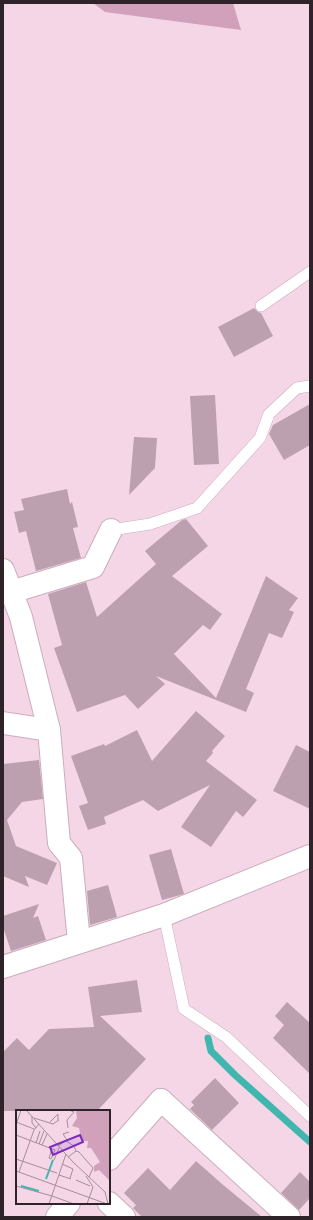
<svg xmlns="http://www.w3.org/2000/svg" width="313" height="1220" viewBox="0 0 313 1220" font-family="Inter,sans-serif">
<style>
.green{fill:#d1a1bb}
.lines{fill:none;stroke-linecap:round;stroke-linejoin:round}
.stream{stroke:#41b6ae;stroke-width:7}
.building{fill:#bda0af}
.lane-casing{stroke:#cbadbd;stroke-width:12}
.street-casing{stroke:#cbadbd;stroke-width:24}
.secondary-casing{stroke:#cbadbd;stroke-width:24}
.lane{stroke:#fff;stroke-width:11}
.street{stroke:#fff;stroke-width:22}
.secondary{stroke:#fff;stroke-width:22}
.inset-river{fill:none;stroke:#41b6ae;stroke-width:2}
.inset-road{fill:none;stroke:#a58e9a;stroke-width:1}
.view{fill:#7b2cbf;fill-opacity:0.15;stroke:#7b2cbf;stroke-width:2}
.inset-edge{fill:none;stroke:#2e2329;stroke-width:2}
</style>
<rect width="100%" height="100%" fill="#f5d6e6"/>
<polygon class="green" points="93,3 233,3 241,30 105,12"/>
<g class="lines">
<polyline class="stream" points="208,1038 211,1051 235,1075 310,1142"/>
</g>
<g class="building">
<polygon points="254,308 258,312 261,313 273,336 234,357 218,327"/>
<polygon points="215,395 219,464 194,465 190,396"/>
<polygon points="310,404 310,445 284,460 269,434 273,425"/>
<polygon points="134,437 157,438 155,468 129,495"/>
<polygon points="67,489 70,504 72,502 78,527 73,528 81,558 36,571 26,531 19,533 14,512 24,510 21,499"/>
<polygon points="186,519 208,546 172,576 222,614 210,630 203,625 174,654 216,698 266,576 298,598 289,610 294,612 282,638 269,633 246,689 254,693 246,712 156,676 165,684 138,709 125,695 77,712 54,648 62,645 48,594 86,582 97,617 156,564 145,551 182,520"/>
<polygon points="196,711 225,736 212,751 213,753 206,761 257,800 243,817 236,811 211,847 181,827 210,785 158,811 143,800 104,817 106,824 88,830 79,806 88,803 71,756 104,744 105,746 137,730 152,761"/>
<polygon points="296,745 310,752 310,809 273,791"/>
<polygon points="39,760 43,799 22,802 7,820 16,846 57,863 47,885 25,876 29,887 3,876 3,764"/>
<polygon points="171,849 184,894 162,900 149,855"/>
<polygon points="108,885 117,917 90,925 87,891"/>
<polygon points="39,904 33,918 38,916 46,940 11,951 3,927 3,916"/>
<polygon points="137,980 142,1012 100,1016 146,1059 97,1111 3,1111 3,1052 17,1038 29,1050 49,1029 94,1027 88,987"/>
<polygon points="287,1002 310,1023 310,1074 273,1038 284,1025 275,1016"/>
<polygon points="215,1078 239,1103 212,1130 190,1109 194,1105 191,1102"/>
<polygon points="196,1161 222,1184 262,1217 142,1217 133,1208 136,1205 124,1193 148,1168 170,1190"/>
<polygon points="300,1172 310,1182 310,1198 299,1210 281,1193"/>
</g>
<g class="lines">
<g class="lane-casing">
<g id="lane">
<polyline points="261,306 310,272"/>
<polyline points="111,530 150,524 197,508 260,438 269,414 297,388 310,386"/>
<polyline points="164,915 184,1009 226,1037 310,1116"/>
</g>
</g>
<g class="street-casing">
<g id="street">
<polyline points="3,570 21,617 49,730 59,843 71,858 79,942"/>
<polyline points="11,592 93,567 111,530"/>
<polyline points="3,723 49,730"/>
<polyline points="161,1100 289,1217"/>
<polyline points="109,1203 124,1217"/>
</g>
</g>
<g class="secondary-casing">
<g id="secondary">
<polyline points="3,967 164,915 310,856"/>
<polyline points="109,1159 161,1100"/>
<polyline points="57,1217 69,1203"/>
</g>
</g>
<use href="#lane" class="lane"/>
<use href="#street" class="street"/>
<use href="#secondary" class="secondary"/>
</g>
<g transform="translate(16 1110)">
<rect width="94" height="94" fill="#f5d6e6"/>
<path d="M60,0H94V71L83,60L78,62V56L84,52L75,38H71L72,31H66L63,18L56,16L61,8Z" fill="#d1a1bb"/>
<path class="inset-river" d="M30,69L37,50M5,76L23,81"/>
<path class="inset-road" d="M10,0L57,52L89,82L92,94M16,6V13L20,18M18,8L37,14L43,10M0,12L18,19M34,12L42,4V10M0,15L5,0M52,18L51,10L58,2L53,0M0,25L39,40L35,49L33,48L36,39M50,31L58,36L60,41M20,33L24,21M23,34L28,21M26,35L31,24M42,36L51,30L47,24L53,22M52,47L60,41L63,42L77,58L73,67M0,49L41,63M38,50L43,38M46,54L57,59L54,68M0,61L91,94M3,62L18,20L23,14M43,65L55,69M70,66L77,77L71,94M60,70L74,76M0,76L36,86M36,86L58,94M33,94L50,44"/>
<path class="view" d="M64,25L67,32L37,45L34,37Z"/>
<rect width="94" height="94" class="inset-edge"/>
</g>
<rect width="313" height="1220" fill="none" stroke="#2e2329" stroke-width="8"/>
</svg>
